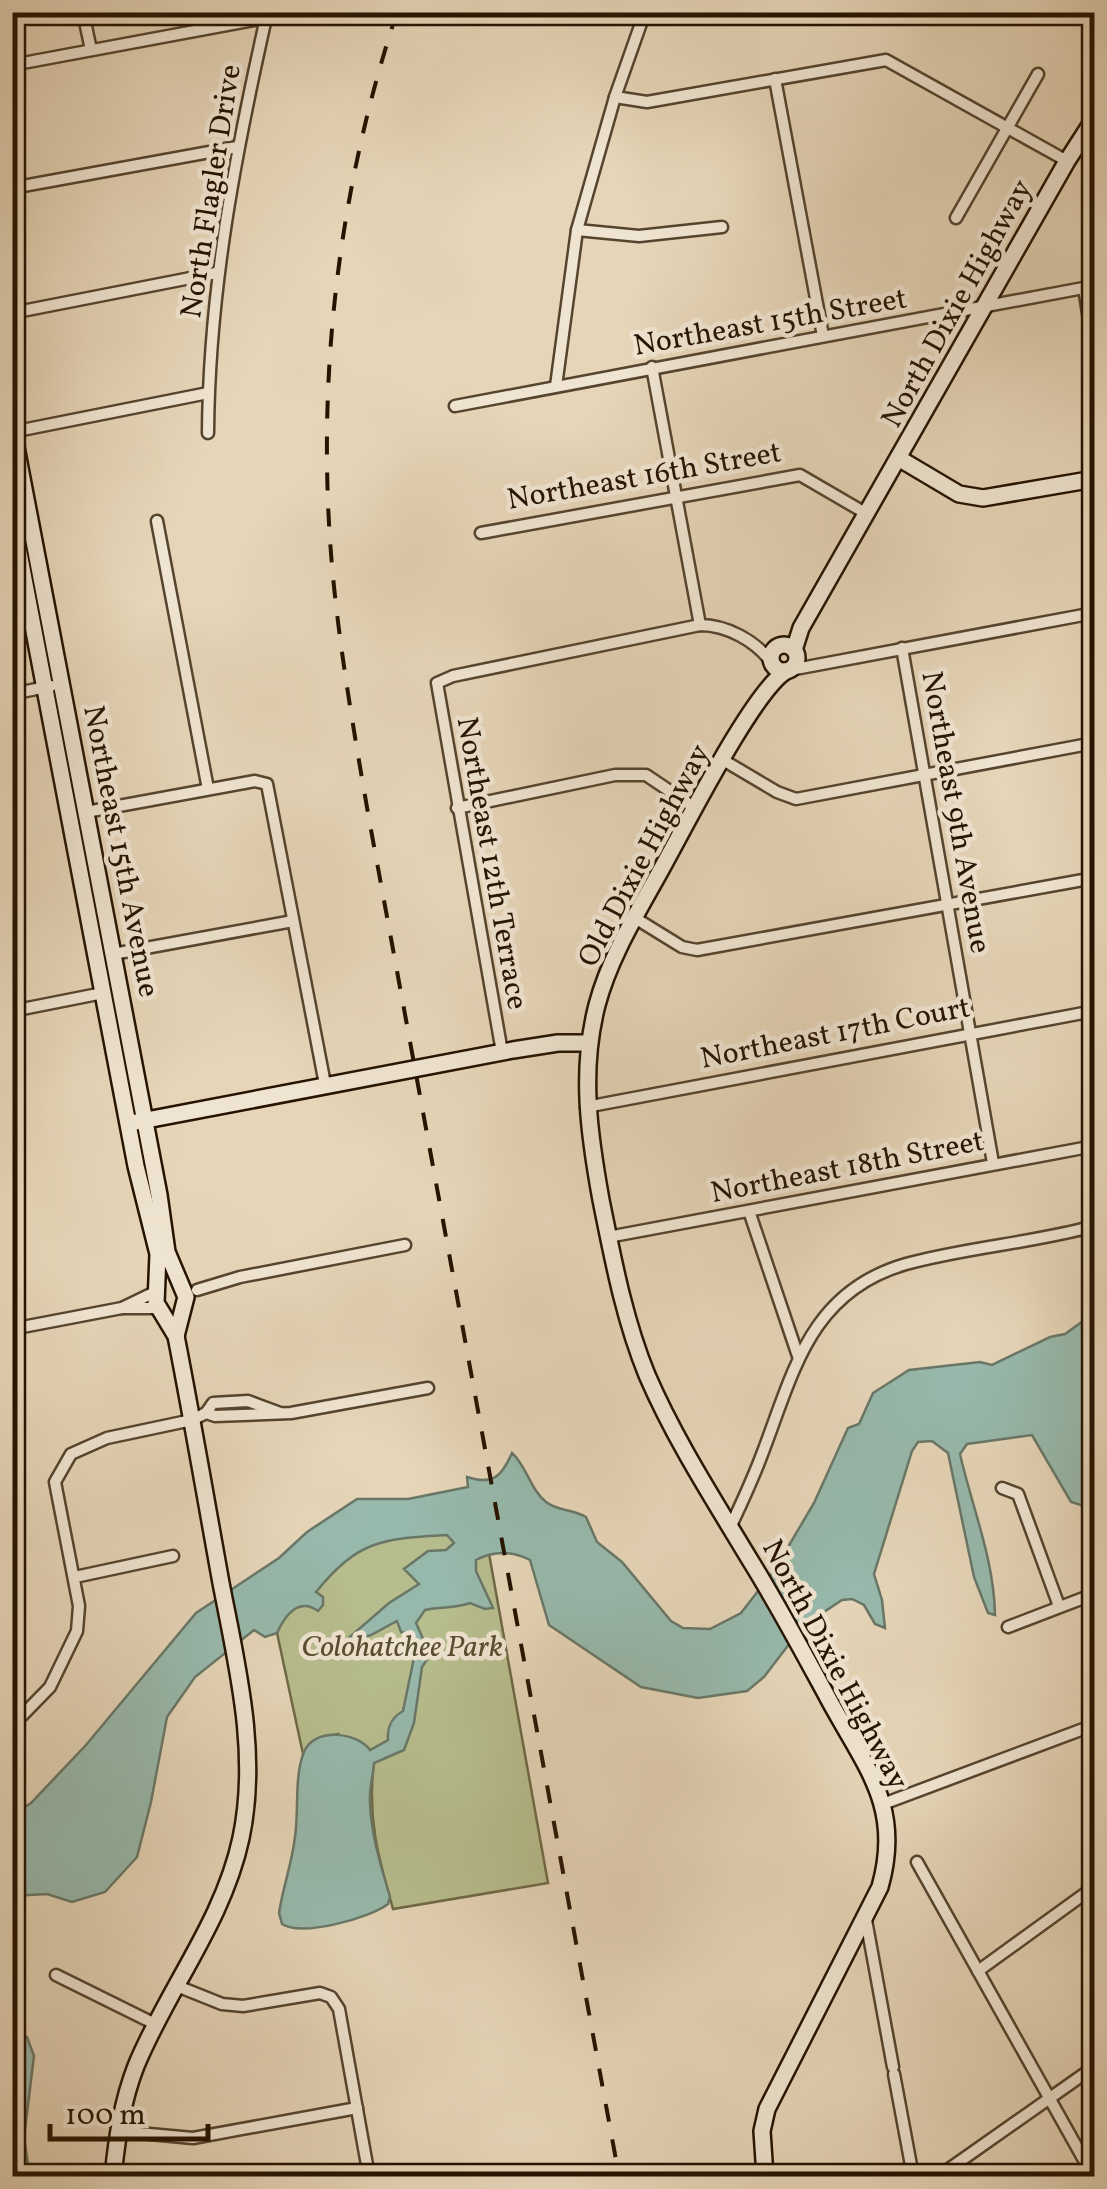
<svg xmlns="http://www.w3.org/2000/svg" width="1107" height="2189" viewBox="0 0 1107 2189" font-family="Vollkorn,serif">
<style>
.green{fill:#b7bd8d;stroke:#6e6846;stroke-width:2.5}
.water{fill:#97b9ac;stroke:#697767;stroke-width:2.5}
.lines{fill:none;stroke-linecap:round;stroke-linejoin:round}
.street-casing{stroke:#55442e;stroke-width:15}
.secondary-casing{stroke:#251300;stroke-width:20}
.street{stroke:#efe4d1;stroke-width:10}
.secondary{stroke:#efe4d1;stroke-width:15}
.rail{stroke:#251300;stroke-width:4;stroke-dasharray:18 18;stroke-linecap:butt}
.labels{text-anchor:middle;stroke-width:9;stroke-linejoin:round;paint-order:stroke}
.street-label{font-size:30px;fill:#251300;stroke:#efe4d1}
.park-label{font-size:30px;font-style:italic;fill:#584e31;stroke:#efe4d1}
</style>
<rect width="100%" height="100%" fill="#e6d5b8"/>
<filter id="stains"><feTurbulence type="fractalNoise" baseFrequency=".002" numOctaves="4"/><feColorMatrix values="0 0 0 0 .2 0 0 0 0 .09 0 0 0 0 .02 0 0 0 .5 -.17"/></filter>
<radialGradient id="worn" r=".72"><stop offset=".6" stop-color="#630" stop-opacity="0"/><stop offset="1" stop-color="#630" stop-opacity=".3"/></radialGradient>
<path class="green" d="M452,1524L488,1548L548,1883L393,1909C378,1857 367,1817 374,1763L338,1734L315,1741L303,1754L277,1633L283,1620L345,1553L384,1527Z"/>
<g class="water">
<path d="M1094,1313V1509L1071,1502L1032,1435L967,1444L960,1454C972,1507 994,1559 995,1615L988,1613L974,1577L948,1453L932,1441L918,1442L912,1451L874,1574L882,1600L885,1628L875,1624L864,1605L852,1599L842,1600L803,1626L764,1677L747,1691L698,1698L641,1687L549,1625L530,1560C512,1551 495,1550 476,1560V1571L493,1608L485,1609L470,1603C455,1609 441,1606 425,1610L416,1623L430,1655L422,1667L414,1723L404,1750L374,1763C373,1777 369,1789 370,1803C371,1835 381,1866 390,1897L388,1904C370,1918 302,1937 282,1924L279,1913C283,1887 292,1863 295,1837C299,1811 294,1776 304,1752C314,1727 357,1732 370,1750L388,1740C387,1727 391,1718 403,1711L416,1648L411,1634L401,1632L397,1621L371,1635L344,1642L389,1603L419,1584L404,1569L428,1551L446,1550L454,1543L447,1535C383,1539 359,1539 316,1592L323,1597V1605L318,1611C299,1597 285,1615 277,1633L265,1637L254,1630L195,1677L167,1717L151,1802L137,1857L105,1892L72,1902L47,1894L13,1896V1814L31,1803L86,1745L196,1613L279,1558L307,1532L357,1499H408L468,1487L467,1477C492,1485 501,1478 512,1453C526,1465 530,1489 546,1502C557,1511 573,1509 586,1517L597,1542L622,1562L671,1621L683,1628L710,1629L741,1613L775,1569L814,1503L848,1428L859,1424L873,1393L909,1370L980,1362L992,1365L1050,1337L1065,1334Z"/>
<polygon points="12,2030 27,2037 34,2056 24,2138 30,2176 13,2176"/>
</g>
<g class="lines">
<g class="street-casing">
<g id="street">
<polyline points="83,12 91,50"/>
<polyline points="12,65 297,12"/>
<polyline points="775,79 823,336"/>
<polyline points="615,97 647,102 886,60 1067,161"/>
<polyline points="12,188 237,147"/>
<polyline points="956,218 1038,74"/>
<polyline points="577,230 639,236 722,227"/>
<polyline points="1084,288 1094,351"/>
<polyline points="12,313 216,273"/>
<polyline points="652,367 700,625"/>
<polyline points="556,386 577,230 615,97 645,12"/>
<path d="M455,406C668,364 881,327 1094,286"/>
<polyline points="12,432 208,393"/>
<path d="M208,433C209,291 235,156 266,18"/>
<polyline points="157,521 208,789"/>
<polyline points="481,533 800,475 867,514"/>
<polyline points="902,648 993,1163"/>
<polyline points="790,670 1094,613"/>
<polyline points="12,694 51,686"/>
<polyline points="723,760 777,792 796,799 1094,743"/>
<polyline points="457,808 615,775 646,775 695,808"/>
<polyline points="86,812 255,781 267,784 325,1084"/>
<polyline points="635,918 682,947 697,950 1094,878"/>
<polyline points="113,954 293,921"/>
<polyline points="12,1011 103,993"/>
<path d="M502,1052L437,683L453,676L700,625C727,625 756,641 772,663"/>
<polyline points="586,1107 1094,1011"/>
<polyline points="749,1211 798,1356"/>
<polyline points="608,1237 1094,1146"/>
<polyline points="197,1290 240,1277 405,1245"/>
<polyline points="155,1292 122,1308 158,1308"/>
<polyline points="12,1299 18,1328"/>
<polyline points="12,1329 122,1308"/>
<polyline points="206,1413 215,1416 291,1413 428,1388"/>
<polyline points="1002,1488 1018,1494 1059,1606"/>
<path d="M730,1528C741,1504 752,1481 761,1457C793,1375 808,1292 906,1264C968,1247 1033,1243 1094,1226"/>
<polyline points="75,1577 173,1556"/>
<polyline points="1008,1627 1094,1594"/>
<polyline points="12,1726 50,1687 77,1631 79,1606 55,1482 71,1454 107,1438 192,1420 206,1413 213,1403 248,1401 280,1413"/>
<polyline points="883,1804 1094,1725"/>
<polyline points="917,1862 1093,2176"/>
<polyline points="866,1920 893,2067"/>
<polyline points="978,1971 1094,1887"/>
<polyline points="56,1975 155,2024"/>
<polyline points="177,1986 222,2004 243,2006 320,1993 331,1997 339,2009 369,2176"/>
<polyline points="894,2074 913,2176"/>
<polyline points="117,2131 193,2138 357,2108"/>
<polyline points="939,2176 1094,2067"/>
</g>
</g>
<g class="secondary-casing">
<g id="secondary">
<polyline points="12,426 159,1195 167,1252 186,1297 176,1336"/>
<polyline points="900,459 959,494 983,498 1094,479"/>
<path d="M12,516L136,1166L158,1254L156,1303L176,1336C192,1418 206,1500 221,1583C237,1666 259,1753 241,1838C223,1922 168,1988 136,2066C122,2102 117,2138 113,2176"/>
<circle cx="784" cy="658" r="13"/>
<polyline points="794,650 801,628 1067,161 1094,119"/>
<polyline points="136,1122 513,1050 558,1043 589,1043"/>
<path d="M765,2176L762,2131L767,2109L880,1887C903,1806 865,1767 828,1698C803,1652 778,1605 750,1560C714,1500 675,1440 647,1375C624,1319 613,1259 601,1200C589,1134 580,1071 597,1005C611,952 643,904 669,855C690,817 754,691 786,671"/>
</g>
</g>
<use href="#street" class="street"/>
<use href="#secondary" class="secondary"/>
<path class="rail" d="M397,12C337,194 315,386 333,577C341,658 355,738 369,819L619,2176"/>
</g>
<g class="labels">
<g class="street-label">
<text transform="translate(210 191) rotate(-81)" y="10">North Flagler Drive</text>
<text transform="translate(956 303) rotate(-61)" y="10">North Dixie Highway</text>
<text transform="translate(770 321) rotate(-10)" y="10">Northeast 15th Street</text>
<text transform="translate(644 475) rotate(-10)" y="10">Northeast 16th Street</text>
<text transform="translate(957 812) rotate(80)" y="10">Northeast 9th Avenue</text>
<text transform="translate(122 851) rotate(79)" y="10">Northeast 15th Avenue</text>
<text transform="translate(643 855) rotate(-62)" y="10">Old Dixie Highway</text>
<text transform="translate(493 863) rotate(80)" y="10">Northeast 12th Terrace</text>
<text transform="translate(835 1032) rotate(-11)" y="10">Northeast 17th Court</text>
<text transform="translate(847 1166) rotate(-11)" y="10">Northeast 18th Street</text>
<text transform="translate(836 1664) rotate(62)" y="10">North Dixie Highway</text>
</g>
<g class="park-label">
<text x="402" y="1656">Colohatchee Park</text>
</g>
</g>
<rect width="1107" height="2189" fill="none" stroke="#e6d5b8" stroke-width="50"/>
<rect x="15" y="15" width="1077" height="2159" fill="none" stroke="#251300" stroke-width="5"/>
<rect x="25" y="25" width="1057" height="2139" fill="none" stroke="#251300" stroke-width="2.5"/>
<path d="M50 2124v15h158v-15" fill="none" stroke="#251300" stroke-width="5"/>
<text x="65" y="2124" font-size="30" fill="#251300" stroke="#efe4d1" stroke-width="8" paint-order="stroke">100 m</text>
<rect width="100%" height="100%" filter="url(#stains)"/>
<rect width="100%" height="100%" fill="url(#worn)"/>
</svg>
